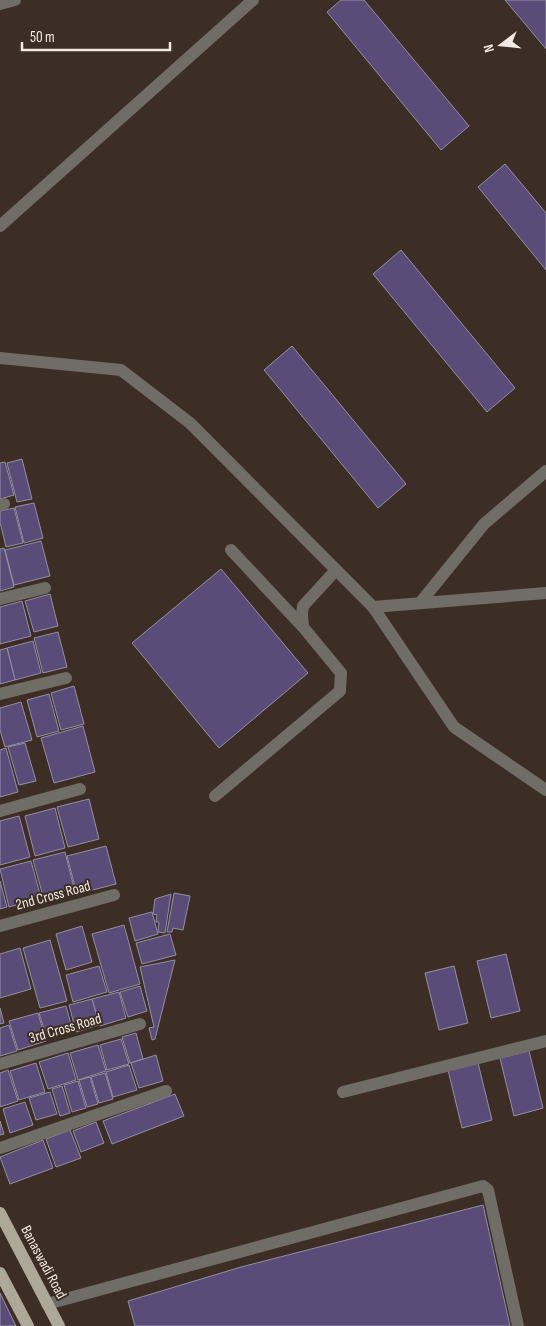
<svg xmlns="http://www.w3.org/2000/svg" width="546" height="1326" viewBox="0 0 546 1326" font-family="'Sofia Sans Condensed',sans-serif">
<style>
.building{fill:#5b4b79;stroke:#948fa1}
.lines{fill:none;stroke-linecap:round;stroke-linejoin:round}
.minor{stroke:#706d66;stroke-width:12}
.major{stroke:#aea899;stroke-width:12}
.labels{text-anchor:middle;stroke-width:4;stroke-linejoin:round;paint-order:stroke}
.street-label{font-size:15px;fill:#f2e9e2;stroke:#3c2e24}
</style>
<rect width="100%" height="100%" fill="#3c2e24"/>
<g class="building">
<polygon points="341,0 364,0 469,126 441,150 327,12"/>
<polygon points="505,0 546,0 546,49"/>
<polygon points="505,164 546,213 546,270 478,187"/>
<polygon points="401,250 515,388 487,412 373,274"/>
<polygon points="292,346 406,484 378,508 264,370"/>
<polygon points="22,459 32,499 17,502 7,463"/>
<polygon points="5,462 14,495 0,499 0,463"/>
<polygon points="34,503 43,538 24,543 15,507"/>
<polygon points="14,508 23,543 6,547 0,522 0,511"/>
<polygon points="41,541 50,576 14,585 5,550"/>
<polygon points="4,548 14,587 0,591 0,549"/>
<polygon points="221,569 308,673 219,748 132,643"/>
<polygon points="50,594 58,626 34,632 25,601"/>
<polygon points="22,601 31,636 0,644 0,607"/>
<polygon points="58,632 67,667 43,673 34,638"/>
<polygon points="33,641 41,673 15,680 7,648"/>
<polygon points="7,648 15,680 0,684 0,650"/>
<polygon points="74,686 84,724 61,730 51,693"/>
<polygon points="49,694 59,731 37,737 27,700"/>
<polygon points="21,702 32,740 5,747 0,730 0,708"/>
<polygon points="83,726 95,772 54,783 41,738"/>
<polygon points="25,743 36,781 19,785 8,747"/>
<polygon points="6,748 18,792 0,797 0,750"/>
<polygon points="89,799 99,839 68,847 57,807"/>
<polygon points="55,808 65,848 35,856 25,816"/>
<polygon points="19,816 30,857 0,865 0,821"/>
<polygon points="106,846 116,884 77,894 67,856"/>
<polygon points="65,852 74,888 43,896 33,860"/>
<polygon points="31,861 41,898 9,907 0,869"/>
<polygon points="0,881 7,907 0,909"/>
<polygon points="174,893 190,896 183,930 173,928 172,932 167,932"/>
<polygon points="171,894 165,933 158,932 159,922 156,922 157,915 153,914 155,899"/>
<polygon points="152,912 158,934 135,941 129,918"/>
<polygon points="124,925 140,984 109,993 92,934"/>
<polygon points="82,926 92,962 66,970 56,934"/>
<polygon points="170,934 176,955 142,964 136,943"/>
<polygon points="50,940 67,1001 40,1008 23,948"/>
<polygon points="20,948 31,989 0,998 0,954"/>
<polygon points="506,954 520,1011 491,1018 477,961"/>
<polygon points="175,960 155,1039 152,1040 149,1028 154,1027 140,967"/>
<polygon points="99,966 107,992 73,1002 66,975"/>
<polygon points="454,966 468,1023 439,1030 425,973"/>
<polygon points="140,986 147,1011 128,1017 120,992"/>
<polygon points="119,992 126,1018 100,1026 92,999"/>
<polygon points="92,999 99,1025 76,1032 69,1005"/>
<polygon points="66,1006 72,1028 46,1035 39,1013"/>
<polygon points="0,1008 4,1023 0,1024"/>
<polygon points="38,1013 46,1041 18,1050 9,1021"/>
<polygon points="9,1025 17,1051 0,1056 0,1028"/>
<polygon points="136,1033 143,1059 130,1063 122,1037"/>
<polygon points="121,1039 129,1064 107,1070 100,1045"/>
<polygon points="98,1045 106,1071 78,1080 70,1053"/>
<polygon points="529,1051 543,1108 514,1116 500,1058"/>
<polygon points="68,1053 76,1080 48,1089 39,1062"/>
<polygon points="156,1055 163,1081 139,1088 131,1063"/>
<polygon points="36,1063 45,1092 19,1100 10,1071"/>
<polygon points="478,1063 492,1120 462,1128 448,1070"/>
<polygon points="129,1065 137,1090 113,1097 106,1072"/>
<polygon points="8,1070 18,1101 0,1107 0,1073"/>
<polygon points="105,1073 113,1099 99,1103 91,1077"/>
<polygon points="90,1077 98,1104 87,1107 79,1080"/>
<polygon points="78,1081 86,1108 72,1112 64,1085"/>
<polygon points="62,1086 70,1113 60,1116 52,1089"/>
<polygon points="50,1092 57,1114 36,1120 29,1098"/>
<polygon points="175,1094 184,1116 112,1144 103,1121"/>
<polygon points="25,1102 33,1125 10,1133 3,1109"/>
<polygon points="0,1121 4,1134 0,1135"/>
<polygon points="96,1122 104,1143 81,1152 73,1131"/>
<polygon points="70,1130 81,1158 56,1167 46,1139"/>
<polygon points="43,1140 53,1168 10,1184 0,1157"/>
<polygon points="483,1205 510,1326 135,1326 128,1301 241,1267"/>
<polygon points="0,1293 16,1326 0,1326"/>
</g>
<g class="lines">
<g class="minor">
<polyline points="0,4 15,0"/>
<polyline points="0,226 253,0"/>
<polyline points="0,358 121,370 190,423 373,607 546,593"/>
<polyline points="0,505 4,504"/>
<polyline points="231,550 303,627"/>
<polyline points="0,599 45,588"/>
<polyline points="420,603 484,524 546,471"/>
<polyline points="373,607 454,727 546,790"/>
<polyline points="0,694 66,678"/>
<polyline points="215,796 340,691 341,673 303,627 302,614 303,606 336,570"/>
<polyline points="0,811 80,789"/>
<polyline points="0,926 114,895"/>
<polyline points="0,1064 140,1024"/>
<polyline points="343,1092 546,1041"/>
<polyline points="0,1148 166,1091"/>
<polyline points="47,1304 483,1186 488,1190 518,1326"/>
</g>
<g class="major">
<polyline points="0,1213 59,1326"/>
<polyline points="0,1273 28,1326"/>
</g>
</g>
<g class="labels">
<g class="street-label">
<text transform="translate(53 895) rotate(-15)" y="5">2nd Cross Road</text>
<text transform="translate(65 1028) rotate(-16)" y="5">3rd Cross Road</text>
<text transform="translate(44 1262) rotate(62)" y="5">Banaswadi Road</text>
</g>
</g>
<g transform="translate(501 45) rotate(254)" stroke="#3c2e24" stroke-width="4" paint-order="stroke">
<path d="M0-4L9 19L0 12L-9 19Z" fill="#f2e9e2"/>
<text y="-8" font-size="14" font-weight="bold" text-anchor="middle" fill="#f2e9e2">N</text>
</g>
<path d="M22 42v8h148v-8" fill="none" stroke="#f2e9e2" stroke-width="2.5"/>
<text x="30" y="42" font-size="15" fill="#f2e9e2" stroke="#3c2e24" stroke-width="4" paint-order="stroke">50 m</text>
</svg>
